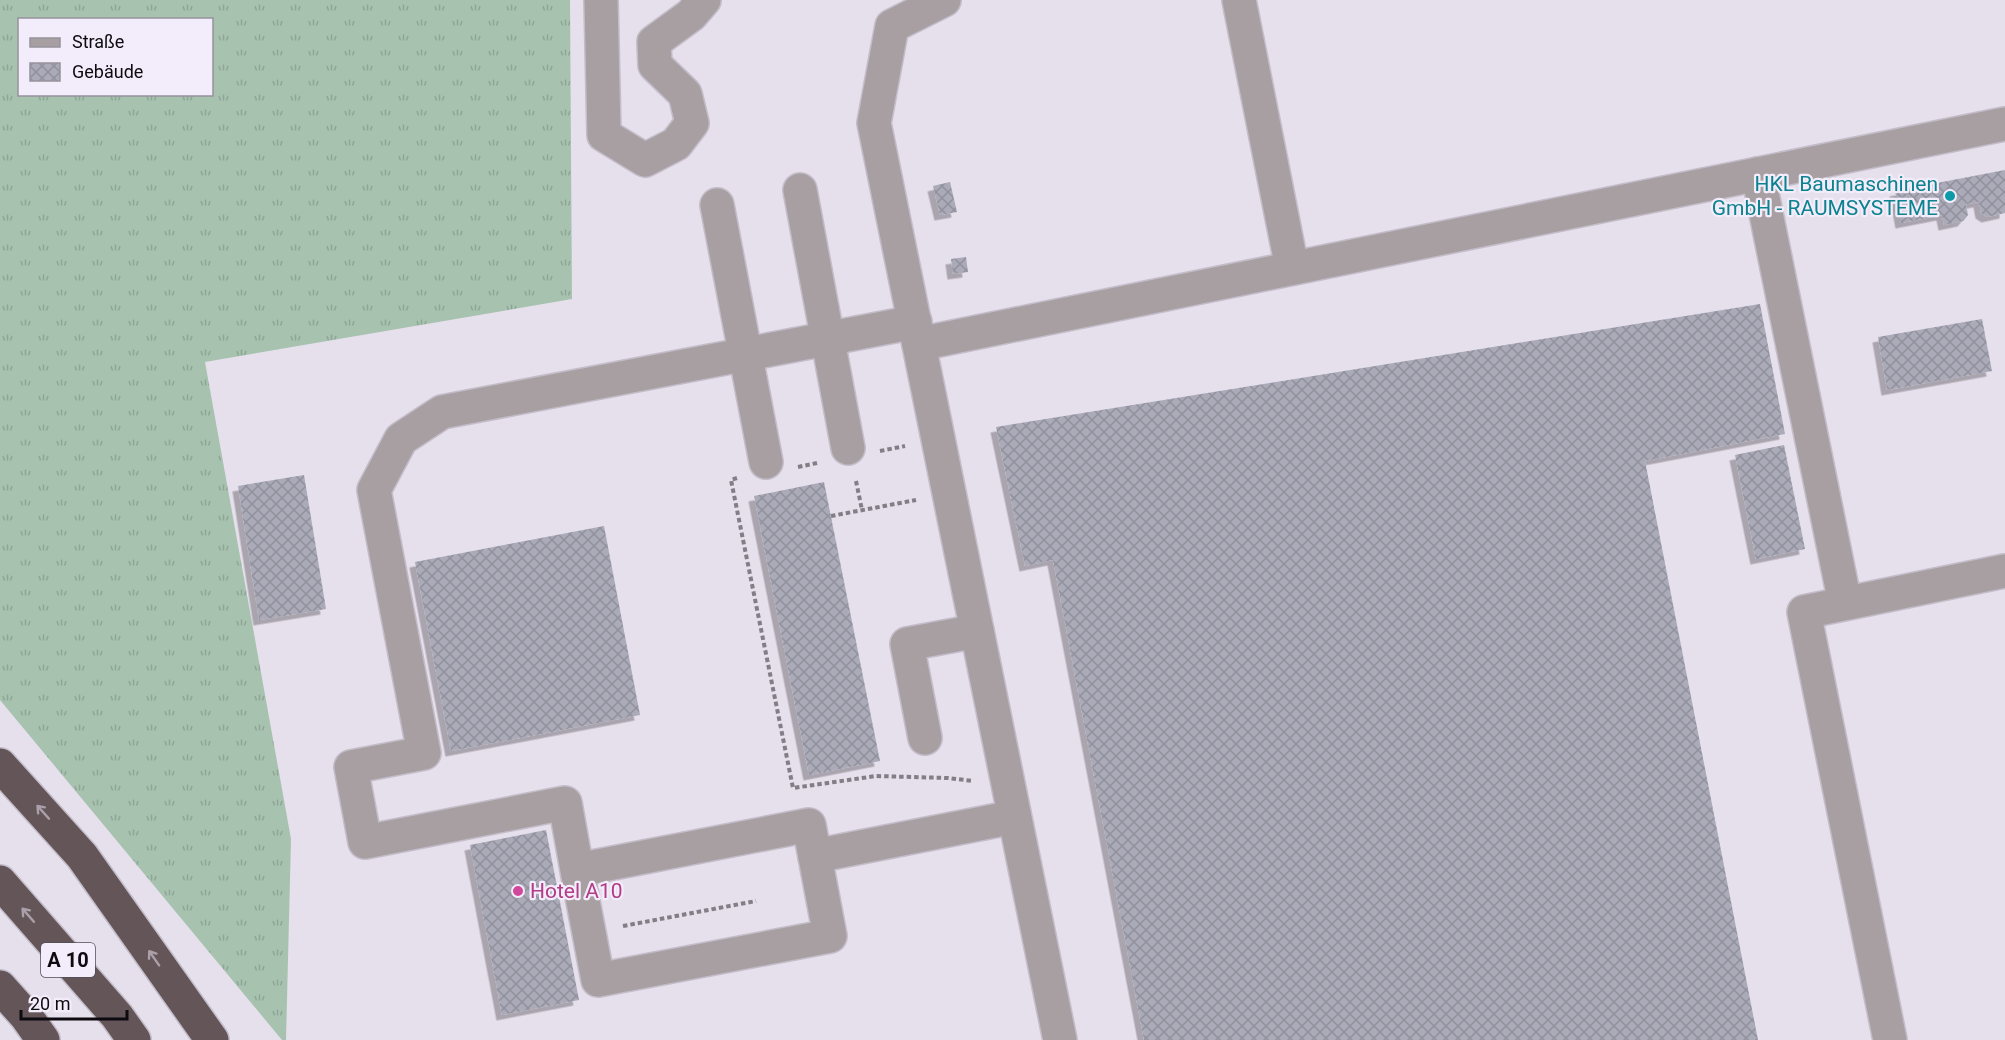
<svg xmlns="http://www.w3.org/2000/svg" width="2005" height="1040" viewBox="0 0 2005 1040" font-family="Roboto,sans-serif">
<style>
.grass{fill:url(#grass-tufts);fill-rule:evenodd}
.building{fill:url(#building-cross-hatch);filter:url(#shadow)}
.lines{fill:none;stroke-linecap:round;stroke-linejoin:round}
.minor-casing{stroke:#c3bdc9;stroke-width:36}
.highway-casing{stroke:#c3bdc9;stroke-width:36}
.path{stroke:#827e86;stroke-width:4;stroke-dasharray:4.5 3;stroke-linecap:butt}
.minor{stroke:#a79fa1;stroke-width:33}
.highway{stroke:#635558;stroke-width:33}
.oneway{stroke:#aba0a9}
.culture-dot{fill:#0f9aa8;stroke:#f3ecfa;stroke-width:2}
.hotel-dot{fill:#d1479c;stroke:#f3ecfa;stroke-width:2}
.labels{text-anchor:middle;stroke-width:4.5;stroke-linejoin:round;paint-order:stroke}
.shield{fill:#f3ecfa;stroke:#524e56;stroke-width:1.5}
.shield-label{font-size:20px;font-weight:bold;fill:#0d0b0f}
.culture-label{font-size:21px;fill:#0d838f;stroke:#f3ecfa;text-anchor:end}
.hotel-label{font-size:21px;fill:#b23c85;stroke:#f3ecfa;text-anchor:start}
</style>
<defs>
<pattern id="grass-tufts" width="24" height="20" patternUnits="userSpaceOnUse" patternTransform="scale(1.5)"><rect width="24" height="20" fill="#a7c3b0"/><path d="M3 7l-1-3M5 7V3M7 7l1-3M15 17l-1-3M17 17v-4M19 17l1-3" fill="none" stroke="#8fa696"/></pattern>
<pattern id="building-cross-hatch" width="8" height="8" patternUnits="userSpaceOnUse" patternTransform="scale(1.5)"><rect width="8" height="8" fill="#aaaab8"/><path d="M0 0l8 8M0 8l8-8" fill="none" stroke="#91919d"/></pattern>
<filter id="shadow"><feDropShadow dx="-5.5" dy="5.5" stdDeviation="0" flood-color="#0004"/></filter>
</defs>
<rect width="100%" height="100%" fill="#e6dfec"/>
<path class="grass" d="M0,0H570L572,299L205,362L291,839L286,1040H282L0,700ZM20,20H212V94H20Z"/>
<g class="building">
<polygon points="2005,170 2005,213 1987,217 1981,213 1979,202 1966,204 1968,215 1963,221 1944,225 1942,215 1901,223 1895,191"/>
<polygon points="950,182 957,212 940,215 933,186"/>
<polygon points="966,257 968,272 953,274 951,259"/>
<polygon points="1760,304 1785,434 1645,461 1758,1040 1144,1040 1053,560 1025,566 996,427"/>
<polygon points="1982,319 1992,371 1887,390 1878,337"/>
<polygon points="1784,445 1805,549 1756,559 1735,455"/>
<polygon points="304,475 326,609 259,620 238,486"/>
<polygon points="824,482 880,761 809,775 754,496"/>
<polygon points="604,526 640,715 451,751 415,562"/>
<polygon points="546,830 579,1000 502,1015 470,845"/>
</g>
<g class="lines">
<g class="minor-casing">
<g id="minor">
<polyline points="601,0 604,135 645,160 676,144 692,123 685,94 655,65 654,42 691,15 704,0"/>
<polyline points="944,0 892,26 874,123 1060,1040"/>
<polyline points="1239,0 1292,268"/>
<polyline points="1758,174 1845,603"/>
<polyline points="800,190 848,448"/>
<polyline points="717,205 766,462"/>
<polyline points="919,344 2005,124"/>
<polyline points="925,738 907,644 977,631"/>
<polyline points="815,856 1014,817"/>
<polyline points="577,870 598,980 830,936 809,825 577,870 565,803 365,842 351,767 424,753 374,490 401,439 442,412 915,322"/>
<polyline points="1890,1040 1804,612 2005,571"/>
</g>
</g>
<g class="highway-casing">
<g id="highway">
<polyline points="0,765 82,856 212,1040"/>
<polyline points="0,882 117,1016 134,1040"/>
<polyline points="0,987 26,1016 43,1040"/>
</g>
</g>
<g class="path">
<polyline points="880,451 905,446"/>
<polyline points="798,467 817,463"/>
<polyline points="737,478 731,480 793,788 876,776 948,778 973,781"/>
<polyline points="856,481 862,510"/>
<polyline points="831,516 916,500"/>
<polyline points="623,926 756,901"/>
</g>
<use href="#minor" class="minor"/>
<use href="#highway" class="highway"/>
</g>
<defs><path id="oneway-shaft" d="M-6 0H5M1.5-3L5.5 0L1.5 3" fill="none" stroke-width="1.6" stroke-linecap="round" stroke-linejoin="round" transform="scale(1.5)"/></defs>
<g class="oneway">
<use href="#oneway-shaft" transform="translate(43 812) rotate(-132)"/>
<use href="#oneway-shaft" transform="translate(28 915) rotate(-131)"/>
<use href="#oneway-shaft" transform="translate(154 958) rotate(-125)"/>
</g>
<circle class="culture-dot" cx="1950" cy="196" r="6"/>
<circle class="hotel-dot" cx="518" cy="891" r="6"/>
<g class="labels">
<rect class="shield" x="41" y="943" width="54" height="34" rx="4.5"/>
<g class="shield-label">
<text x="68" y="967">A 10</text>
</g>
<g class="culture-label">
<text x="1938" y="191">HKL Baumaschinen<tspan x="1938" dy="24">GmbH - RAUMSYSTEME</tspan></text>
</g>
<g class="hotel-label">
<text x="530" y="898">Hotel A10</text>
</g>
</g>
<rect x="18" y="18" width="195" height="78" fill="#f3ecfa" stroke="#97929c" stroke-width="1.5"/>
<rect x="30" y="38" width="30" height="9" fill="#a79fa1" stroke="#97929c" stroke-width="1.5"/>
<text x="72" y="48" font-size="18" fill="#0d0b0f">Straße</text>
<rect x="30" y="63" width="30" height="18" fill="url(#building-cross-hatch)" stroke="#97929c" stroke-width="1.5"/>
<text x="72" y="78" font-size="18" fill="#0d0b0f">Gebäude</text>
<path d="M21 1010v9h106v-9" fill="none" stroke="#0d0b0f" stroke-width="3"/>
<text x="30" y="1010" font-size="18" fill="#0d0b0f" stroke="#f3ecfa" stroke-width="4.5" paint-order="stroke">20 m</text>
</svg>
